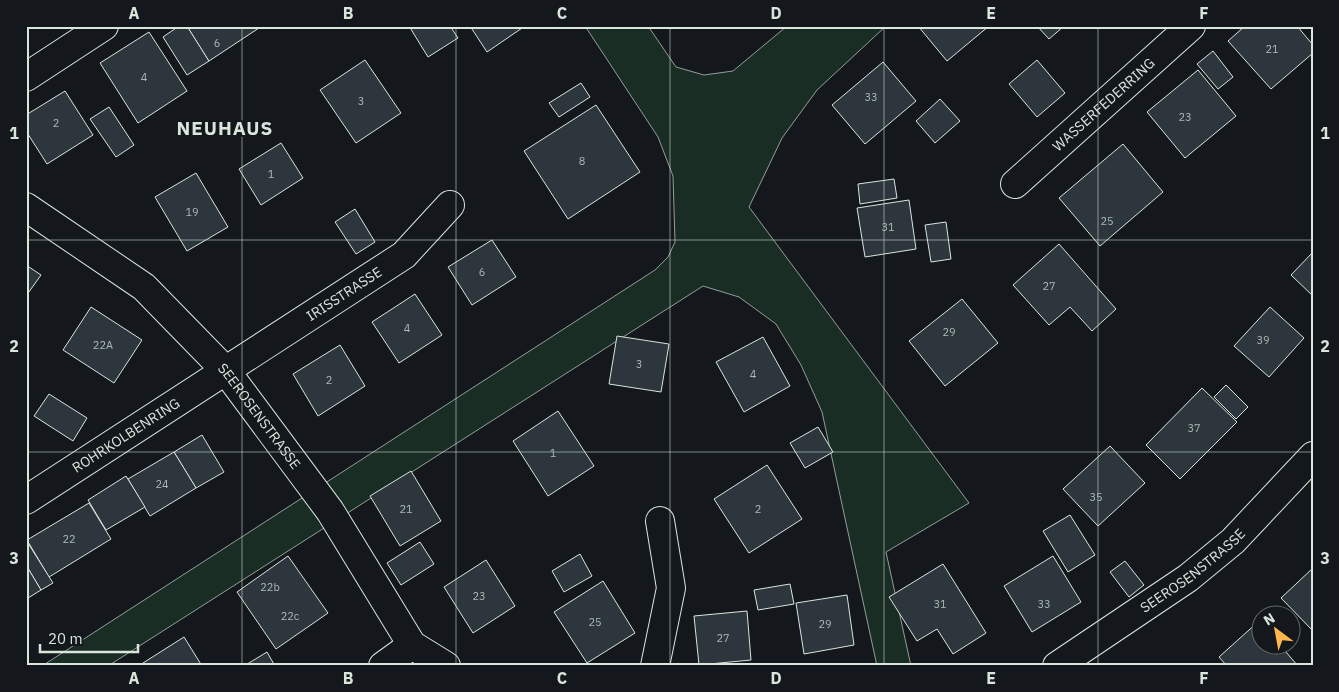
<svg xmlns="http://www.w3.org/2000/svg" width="1339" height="692" viewBox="0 0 1339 692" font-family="'IBM Plex Sans',sans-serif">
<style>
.green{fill:#1a2d24;stroke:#939e99}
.building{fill:#2c363c;stroke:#d8e6dc}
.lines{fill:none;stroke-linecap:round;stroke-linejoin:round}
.minor-casing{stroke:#d8e6dc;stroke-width:30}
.minor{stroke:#14181c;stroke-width:28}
.grid{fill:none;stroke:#d8e6dc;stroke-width:1;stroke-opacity:0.55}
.labels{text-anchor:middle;stroke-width:4;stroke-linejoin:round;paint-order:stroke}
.number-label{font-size:11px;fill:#adbab4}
.street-label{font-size:14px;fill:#d8e6dc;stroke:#14181c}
.district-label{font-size:19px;font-weight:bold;letter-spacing:1px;fill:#d8e6dc;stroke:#14181c}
.neatline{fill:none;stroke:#d8e6dc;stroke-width:2}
.grid-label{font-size:16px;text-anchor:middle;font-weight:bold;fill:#d8e6dc}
</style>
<rect width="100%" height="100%" fill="#14181c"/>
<polygon class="green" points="585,26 648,26 676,67 704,75 733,71 787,26 886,26 817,90 782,138 749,207 969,503 886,552 911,666 877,666 822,412 801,365 776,324 739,297 703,286 108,666 42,666 655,270 668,257 675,242 673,176 658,137"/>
<g class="building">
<polygon points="179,26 187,26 209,61 187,75 163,37"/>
<polygon points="187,26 262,26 209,61"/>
<polygon points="409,26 450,26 458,38 428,57"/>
<polygon points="470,26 525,26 487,52"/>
<polygon points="918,26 989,26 947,61"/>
<polygon points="1037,26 1064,26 1049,39"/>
<polygon points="1245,26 1297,26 1313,45 1313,53 1271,89 1228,41"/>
<polygon points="149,32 187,91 138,123 100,63"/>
<polygon points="1213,51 1233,77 1218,89 1197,64"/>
<polygon points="365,60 401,113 356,143 320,90"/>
<polygon points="1037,60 1065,93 1037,117 1009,84"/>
<polygon points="883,62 916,101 865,144 832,105"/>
<polygon points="1198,70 1236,116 1185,158 1147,112"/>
<polygon points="581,83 590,97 559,117 549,103"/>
<polygon points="65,91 93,135 47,164 26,131 26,115"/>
<polygon points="940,99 960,121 935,143 916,121"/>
<polygon points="596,105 640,172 568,219 524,151"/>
<polygon points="109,107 134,145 116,157 90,119"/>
<polygon points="281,143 303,178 261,205 239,169"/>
<polygon points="1123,144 1163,192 1100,246 1059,198"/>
<polygon points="196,173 228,227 187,251 155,197"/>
<polygon points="894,179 897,198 860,204 858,184"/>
<polygon points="909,200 916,249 865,257 857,208"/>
<polygon points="355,209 375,242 356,254 335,222"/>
<polygon points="946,222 951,259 931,262 925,225"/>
<polygon points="492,240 516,277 472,305 448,267"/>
<polygon points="1059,244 1116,309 1092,331 1070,307 1049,325 1013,285"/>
<polygon points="1313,252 1313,296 1291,275"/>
<polygon points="26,265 41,275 26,296"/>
<polygon points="415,294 442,335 399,363 372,322"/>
<polygon points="962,299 998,343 945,386 909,341"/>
<polygon points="91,307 142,340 114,383 63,350"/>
<polygon points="1270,307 1304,338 1269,377 1234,346"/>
<polygon points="617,336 669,344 661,392 609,384"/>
<polygon points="763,337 790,386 744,412 716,362"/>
<polygon points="340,345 365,386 318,416 293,374"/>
<polygon points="1226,385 1248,407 1236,419 1214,397"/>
<polygon points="1202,388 1237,422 1180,479 1146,445"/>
<polygon points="49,394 87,418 73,441 34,416"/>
<polygon points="558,411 594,466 548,496 513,441"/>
<polygon points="818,427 833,452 805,468 790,443"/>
<polygon points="202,435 224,472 196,488 174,452"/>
<polygon points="1110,446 1145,483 1098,526 1063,489"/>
<polygon points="174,452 196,488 150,516 128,479"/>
<polygon points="767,465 802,519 749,553 714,499"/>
<polygon points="411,471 441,521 400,546 370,496"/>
<polygon points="126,476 145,507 106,530 88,500"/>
<polygon points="89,503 111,539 49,577 27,540"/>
<polygon points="1070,515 1095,555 1068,572 1043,531"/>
<polygon points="26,540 53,583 41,590 26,565"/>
<polygon points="420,542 434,564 401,585 387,563"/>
<polygon points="580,554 592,576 564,592 552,571"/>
<polygon points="288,556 328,613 276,649 237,592"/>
<polygon points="1053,556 1081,602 1032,632 1004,586"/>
<polygon points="486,560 515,606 473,633 444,587"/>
<polygon points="1125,561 1144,585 1129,597 1110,572"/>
<polygon points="943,564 986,633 953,654 937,629 917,641 889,597"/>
<polygon points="26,565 41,590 28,598 26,596"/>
<polygon points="1313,568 1313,631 1281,598"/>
<polygon points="603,581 635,633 587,663 554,612"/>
<polygon points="790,584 794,604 758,610 754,590"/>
<polygon points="847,595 854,645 804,654 796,603"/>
<polygon points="747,611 751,660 699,665 694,616"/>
<polygon points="1259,621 1262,624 1262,644 1279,644 1298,666 1227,666 1219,657"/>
<polygon points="184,637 202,666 145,666 143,663"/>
<polygon points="267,652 275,666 244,666"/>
</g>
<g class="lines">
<g class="minor-casing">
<g id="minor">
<polyline points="26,77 104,26"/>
<path id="s1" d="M1015,184L1191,26"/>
<path id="s2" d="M26,207L144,287L226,371L330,511L412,645L446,666"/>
<path id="s3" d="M26,500L404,255L450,205"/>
<polyline points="383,666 412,645"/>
<polyline points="655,666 671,588 660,521"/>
<path id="s4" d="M1057,666L1188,578L1233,541L1313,456"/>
</g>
</g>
<use href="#minor" class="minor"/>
</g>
<path class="grid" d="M242,26V666M456,26V666M670,26V666M884,26V666M1098,26V666M26,240H1313M26,452H1313"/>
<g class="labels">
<g class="number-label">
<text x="217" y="47">6</text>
<text x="1272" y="53">21</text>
<text x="144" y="81">4</text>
<text x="871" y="101">33</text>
<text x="361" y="105">3</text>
<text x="1185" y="121">23</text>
<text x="56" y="127">2</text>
<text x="582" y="165">8</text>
<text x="271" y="178">1</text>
<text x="192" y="216">19</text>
<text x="1107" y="225">25</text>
<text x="888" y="231">31</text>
<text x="482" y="276">6</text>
<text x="1049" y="290">27</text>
<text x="407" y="332">4</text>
<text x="949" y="336">29</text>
<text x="1263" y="344">39</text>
<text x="103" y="349">22A</text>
<text x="639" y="368">3</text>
<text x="753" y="378">4</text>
<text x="329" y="384">2</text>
<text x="1194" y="432">37</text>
<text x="553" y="457">1</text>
<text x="162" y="488">24</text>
<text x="1096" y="501">35</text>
<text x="406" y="513">21</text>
<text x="758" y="513">2</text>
<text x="69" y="543">22</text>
<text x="270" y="591">22b</text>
<text x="479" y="600">23</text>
<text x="940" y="608">31</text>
<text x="1044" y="608">33</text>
<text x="290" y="620">22c</text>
<text x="595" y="626">25</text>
<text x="825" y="628">29</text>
<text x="723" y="642">27</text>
</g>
<g class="street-label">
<text dy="5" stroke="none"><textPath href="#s1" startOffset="119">WASSERFEDERRING</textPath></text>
<text dy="5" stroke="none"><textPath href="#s3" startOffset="379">IRISSTRASSE</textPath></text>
<text dy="5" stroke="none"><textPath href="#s2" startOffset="316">SEEROSENSTRASSE</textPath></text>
<text dy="5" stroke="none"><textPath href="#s3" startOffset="119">ROHRKOLBENRING</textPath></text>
<text dy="5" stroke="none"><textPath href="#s4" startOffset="166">SEEROSENSTRASSE</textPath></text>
</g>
<g class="district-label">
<text x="225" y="135">NEUHAUS</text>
</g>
</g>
<rect width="1339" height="692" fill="none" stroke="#14181c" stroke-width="55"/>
<g transform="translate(1276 630) rotate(328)"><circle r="24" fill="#14181c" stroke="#626a69"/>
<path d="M0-4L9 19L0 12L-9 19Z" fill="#ffb74d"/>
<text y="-8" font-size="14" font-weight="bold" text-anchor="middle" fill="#d8e6dc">N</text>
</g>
<path d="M40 644v8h98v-8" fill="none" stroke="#d8e6dc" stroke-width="2.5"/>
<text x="48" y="644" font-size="15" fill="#d8e6dc" stroke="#14181c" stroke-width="4" paint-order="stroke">20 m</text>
<rect x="28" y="28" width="1284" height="636" class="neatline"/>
<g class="grid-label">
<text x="134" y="19">A</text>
<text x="348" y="19">B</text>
<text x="562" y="19">C</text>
<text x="776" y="19">D</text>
<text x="991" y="19">E</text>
<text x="1204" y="19">F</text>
<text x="14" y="139">1</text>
<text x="1325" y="139">1</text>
<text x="14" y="352">2</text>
<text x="1325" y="352">2</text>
<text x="14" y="564">3</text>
<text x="1325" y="564">3</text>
<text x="134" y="684">A</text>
<text x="348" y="684">B</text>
<text x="562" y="684">C</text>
<text x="776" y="684">D</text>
<text x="991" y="684">E</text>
<text x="1204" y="684">F</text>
</g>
</svg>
